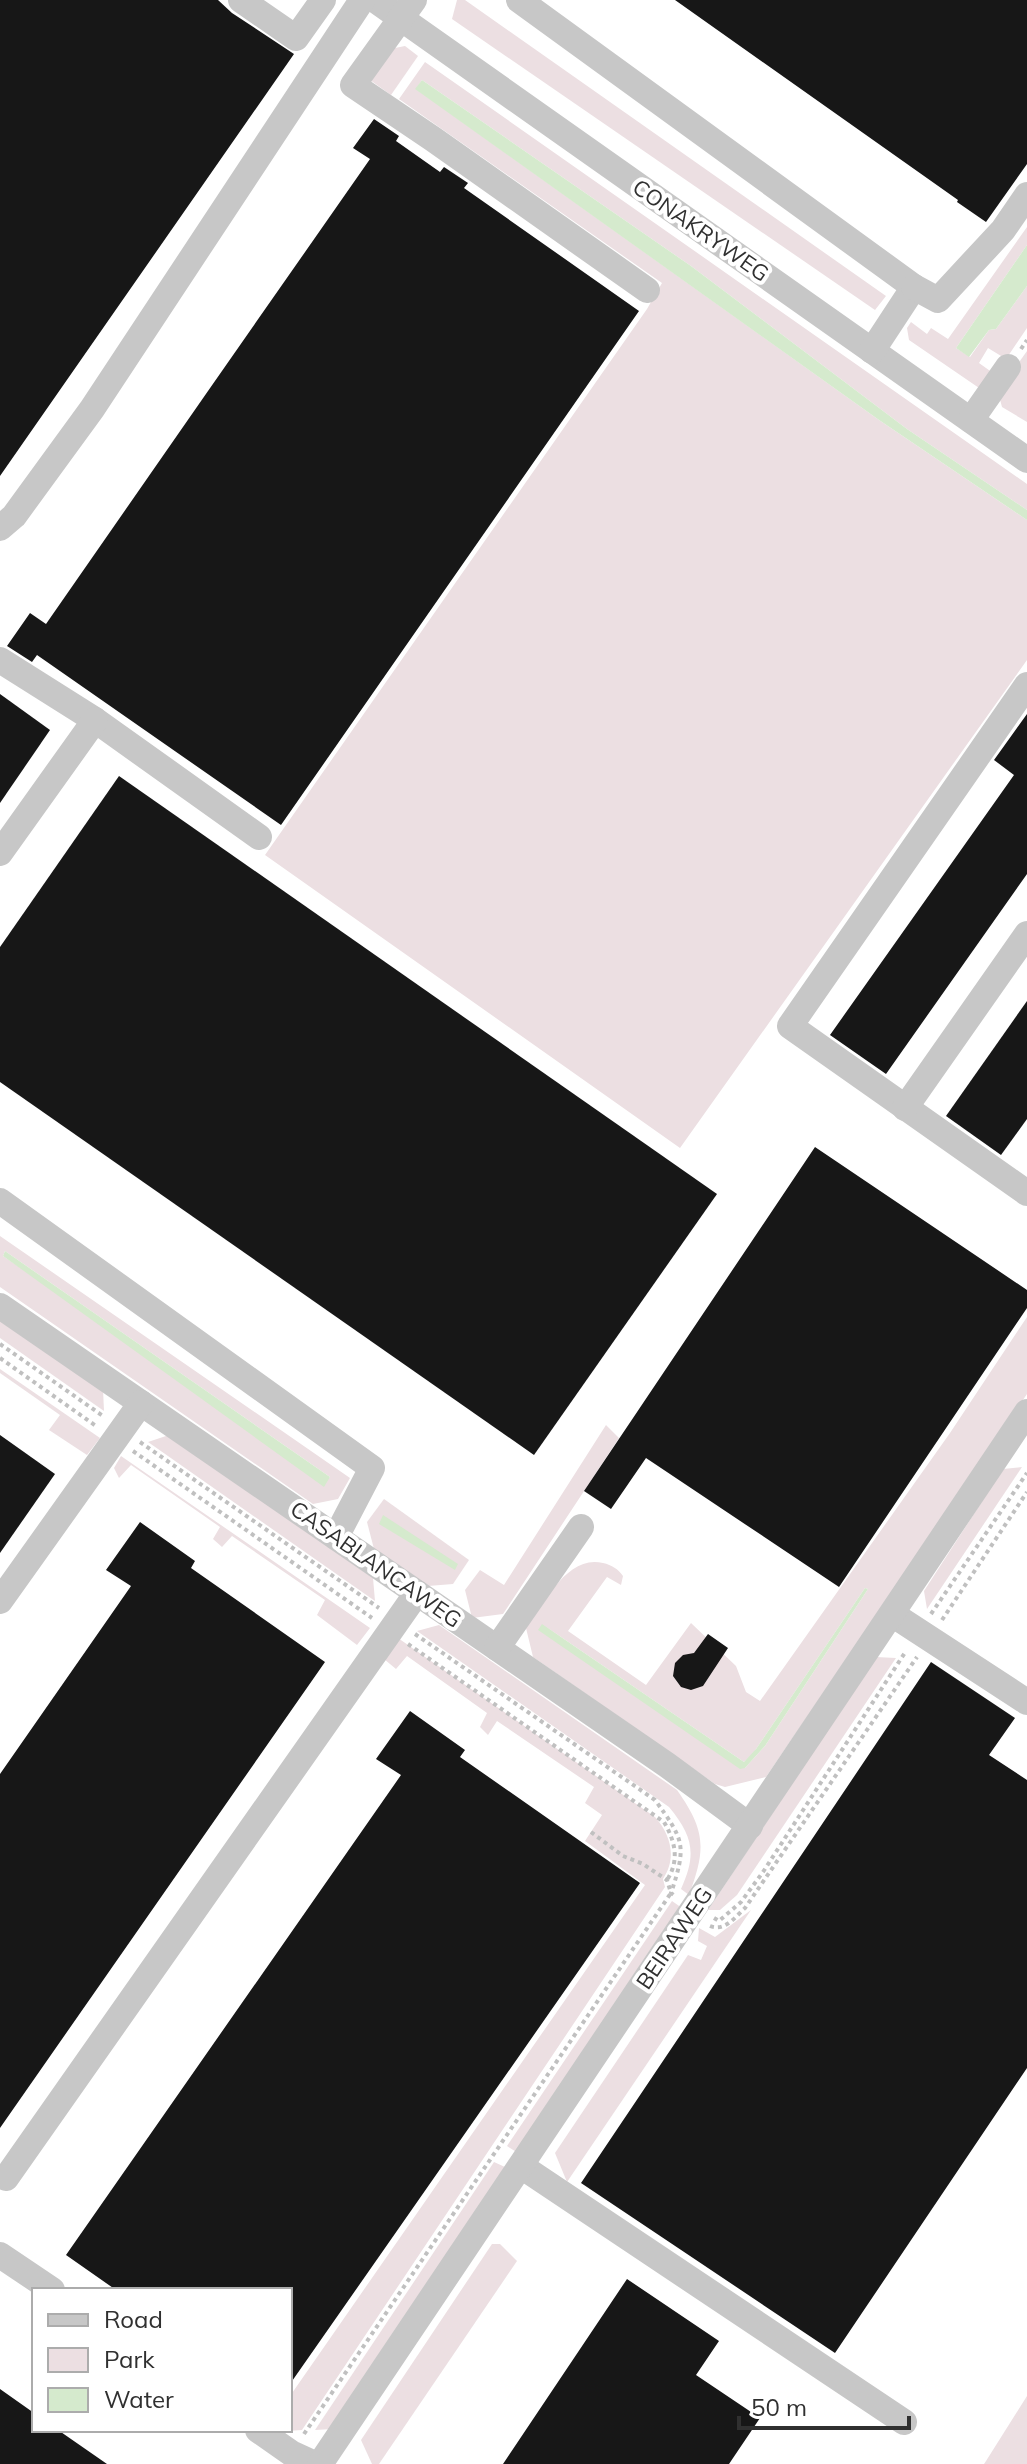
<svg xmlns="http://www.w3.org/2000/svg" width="1027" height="2464" viewBox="0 0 1027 2464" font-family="Mulish,sans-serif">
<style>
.green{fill:#ecdfe2;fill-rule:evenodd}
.water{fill:#d5eacd}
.building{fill:#171717}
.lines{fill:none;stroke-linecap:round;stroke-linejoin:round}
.path{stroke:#c0c0c0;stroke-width:4;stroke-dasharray:4 4;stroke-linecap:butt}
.minor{stroke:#c7c7c7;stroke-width:26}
.labels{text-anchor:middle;stroke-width:8;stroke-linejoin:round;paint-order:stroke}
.street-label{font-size:22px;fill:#303030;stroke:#fff}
</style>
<rect width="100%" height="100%" fill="#fff"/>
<g class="green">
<polygon points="457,0 465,0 886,296 875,310 452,19"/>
<polygon points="405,46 418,56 391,95 370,80 390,49"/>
<polygon points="425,62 1027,484 1027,510 907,429 691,266 422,80 416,89 879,420 1027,520 1027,660 680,1148 265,855 647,309 662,283 399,99"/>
<polygon points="1027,227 1027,245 956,348 970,357 989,330 996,329 1027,286 1027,328 1006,359 988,348 979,363 993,373 982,390 909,340 907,328 911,322 927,334 931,328 948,339"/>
<polygon points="1027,351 1027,422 1002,407 998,392"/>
<path d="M0,1236L350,1478L338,1499L313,1504L0,1287ZM5,1251L330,1477V1478L3,1256Z"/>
<path d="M1027,1317V1394L766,1777L725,1787L715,1784L533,1657L526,1628C544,1604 567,1554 603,1563C612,1565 618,1569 623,1576L621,1585L607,1577L568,1631L646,1685L691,1623L736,1666L746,1692L760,1701L950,1433ZM865,1588L868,1589L765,1746L745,1768L542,1624L744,1762L752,1755Z"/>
<polygon points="0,1318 103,1389 104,1411 0,1338"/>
<polygon points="0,1369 100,1438 87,1455 49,1430 60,1415 0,1373"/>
<polygon points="606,1425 619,1438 503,1614 472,1618 465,1590 480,1570 504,1585"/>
<polygon points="169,1435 373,1578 375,1601 148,1442"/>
<polygon points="121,1456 370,1628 357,1645 317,1615 325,1600 232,1536 222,1547 213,1539 220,1527 131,1465 119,1478 114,1468"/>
<polygon points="1022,1467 927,1609 924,1591 1003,1469"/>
<polygon points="384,1499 469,1560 453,1584 428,1586 374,1549 367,1522"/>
<path d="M439,1625L677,1790C706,1831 706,1849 689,1895L681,1889C697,1854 693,1836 669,1807L417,1631Z"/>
<path d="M398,1638L655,1817C671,1835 677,1858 663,1879L665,1887L302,2430L287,2431L285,2430H290V2396L645,1885L585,1841L602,1815L585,1803L594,1787L497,1721L488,1735L480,1727L487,1713L407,1656L396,1669L384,1659Z"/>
<polygon points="876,1657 896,1658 737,1895 720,1910 708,1910"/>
<polygon points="672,1901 682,1908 518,2153 507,2146"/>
<polygon points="751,1910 567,2182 555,2153 688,1955 701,1960 707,1946 698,1941 699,1928 715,1937"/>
<polygon points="494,2162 505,2167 332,2429 315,2430"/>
<polygon points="492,2244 500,2244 517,2261 379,2464 372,2464 361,2440"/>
<polygon points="1027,2396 1027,2464 984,2464 986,2461"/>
</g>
<g class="water">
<polygon points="422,80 691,266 907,429 1027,510 1027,520 879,420 415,89"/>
<polygon points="1027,245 1027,286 996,329 989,330 969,357 956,348"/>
<polygon points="5,1251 330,1477 324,1487 3,1256"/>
<polygon points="383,1515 458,1564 455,1570 379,1524"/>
<polygon points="865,1588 868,1589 765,1746 745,1768 740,1769 538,1630 542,1624 744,1762 756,1749"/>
</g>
<g class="building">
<polygon points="0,0 218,0 232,13 294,54 0,476"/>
<polygon points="675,0 1027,0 1027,164 986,222 957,202 958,200"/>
<polygon points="374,119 399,136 396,141 440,172 444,167 468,183 464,188 639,311 281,825 37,655 32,662 7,646 30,613 46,624 208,391 370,159 353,148"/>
<polygon points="0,694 50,730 0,803"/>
<polygon points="1027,714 1027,874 886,1074 830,1035 1014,775 994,760"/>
<polygon points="119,776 717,1194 534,1455 0,1082 0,947"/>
<polygon points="1027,1001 1027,1119 1001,1155 946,1116"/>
<polygon points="815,1147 1027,1290 1027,1308 839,1587 646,1458 611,1509 584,1491"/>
<polygon points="0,1435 55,1474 0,1553"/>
<polygon points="140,1522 195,1561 191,1568 325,1662 0,2128 0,1774 131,1586 106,1570"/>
<polygon points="708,1634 728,1648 703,1686 691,1690 681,1687 673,1676 675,1663 683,1655 694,1653"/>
<polygon points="931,1662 1015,1718 989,1755 1027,1780 1027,2068 835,2353 581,2183"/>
<polygon points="410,1711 465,1750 460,1757 640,1883 290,2384 290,2290 116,2290 66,2255 401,1775 376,1759"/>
<polygon points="627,2279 719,2341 696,2375 760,2418 729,2464 503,2464"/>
<polygon points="0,2389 34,2413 34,2430 58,2430 107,2464 0,2464"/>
</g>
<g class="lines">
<g class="path">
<polyline points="1021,349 1027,340"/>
<polyline points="0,1344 103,1416"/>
<polyline points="0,1358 96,1426"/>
<polyline points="140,1442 379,1608"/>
<polyline points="133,1451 372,1618"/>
<polyline points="931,1614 1027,1473"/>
<polyline points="942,1620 1027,1492"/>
<path d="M415,1634L655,1800C684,1840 687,1845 671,1893L675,1896"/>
<path d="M408,1644L664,1822C675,1841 680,1860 667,1880"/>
<polyline points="591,1832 623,1856 643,1864 667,1880 671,1893"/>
<polyline points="714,1918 719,1921 741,1902 763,1872 906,1651"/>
<path d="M710,1926C725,1932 735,1917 745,1908L917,1657"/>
<polyline points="304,2434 671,1893"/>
</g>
<g class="minor">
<polyline points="241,0 296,38 323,0"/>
<polyline points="375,0 1027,460"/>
<polyline points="414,0 353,85 433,139 647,290"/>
<polyline points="519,0 914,287 872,351"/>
<polyline points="914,287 938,300 1003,230 1027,195"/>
<polyline points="971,420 1008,367"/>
<polyline points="0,528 14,516 92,409 362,0"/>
<polyline points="0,660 95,720 259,837"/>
<polyline points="1027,685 790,1026 1027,1193"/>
<polyline points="0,853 95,720"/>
<polyline points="905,1108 1027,934"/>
<polyline points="0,1201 372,1468 336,1537"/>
<polyline points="0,1306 667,1765 750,1826"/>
<polyline points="0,1601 141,1403"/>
<polyline points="892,1614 1027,1702"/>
<polyline points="497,1648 581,1527"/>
<polyline points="521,2166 904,2422"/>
<polyline points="6,2178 417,1593"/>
<polyline points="0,2255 52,2290"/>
<polyline points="258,2430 291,2453 315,2464"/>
<polyline points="320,2464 1027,1412"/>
</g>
</g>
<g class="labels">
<g class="street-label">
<text transform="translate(701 230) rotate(35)" y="8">CONAKRYWEG</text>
<text transform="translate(376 1564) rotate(35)" y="8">CASABLANCAWEG</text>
<text transform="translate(674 1938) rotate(-56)" y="8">BEIRAWEG</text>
</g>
</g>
<rect x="32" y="2288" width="260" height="144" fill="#ffffff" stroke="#acacac" stroke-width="2"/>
<rect x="48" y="2314" width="40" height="12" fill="#c7c7c7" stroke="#acacac" stroke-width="2"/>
<text x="104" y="2328" font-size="24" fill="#303030">Road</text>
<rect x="48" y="2348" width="40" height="24" fill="#ecdfe2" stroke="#acacac" stroke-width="2"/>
<text x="104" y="2368" font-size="24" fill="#303030">Park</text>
<rect x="48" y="2388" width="40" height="24" fill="#d5eacd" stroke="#acacac" stroke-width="2"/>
<text x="104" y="2408" font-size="24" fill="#303030">Water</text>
<path d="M739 2416v12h170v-12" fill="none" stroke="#303030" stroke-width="4"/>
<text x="751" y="2416" font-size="24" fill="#303030" stroke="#ffffff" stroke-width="6" paint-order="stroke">50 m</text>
</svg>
